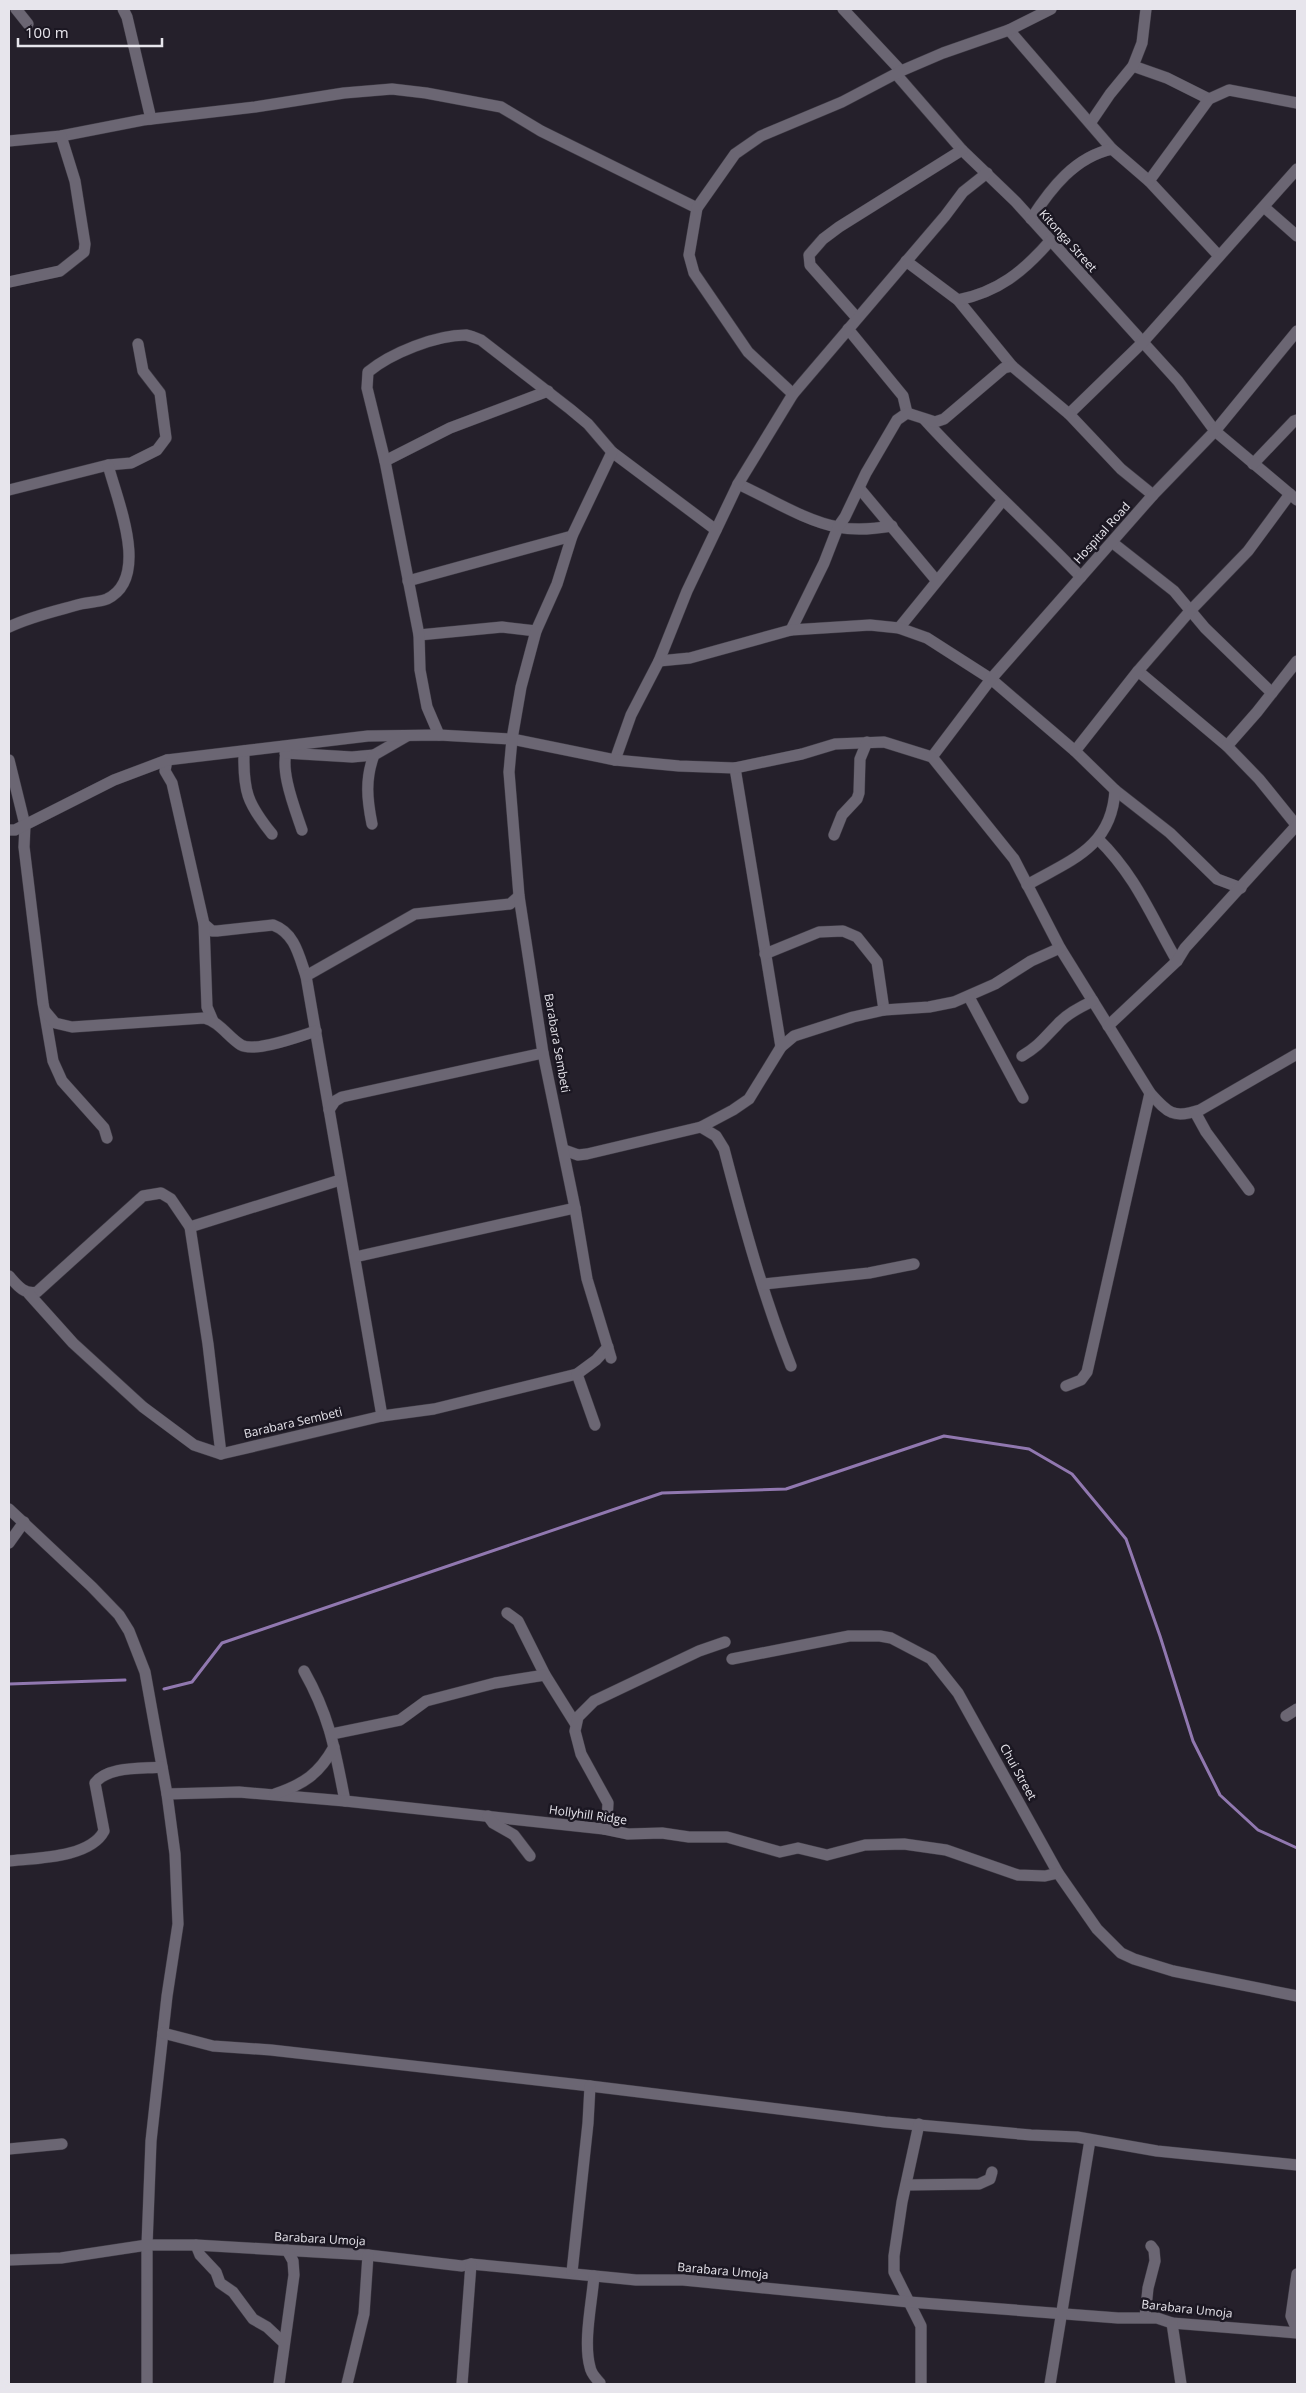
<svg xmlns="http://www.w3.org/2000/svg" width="1306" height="2393" viewBox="0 0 1306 2393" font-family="'Open Sans',sans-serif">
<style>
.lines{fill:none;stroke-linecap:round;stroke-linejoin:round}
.stream{stroke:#9178b0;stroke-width:3}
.minor-casing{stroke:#3e3a44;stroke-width:12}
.minor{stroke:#6b6673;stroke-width:11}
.labels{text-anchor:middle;stroke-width:5;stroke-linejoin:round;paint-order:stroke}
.street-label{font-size:12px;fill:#e7e5ec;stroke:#1b1722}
</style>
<rect width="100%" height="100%" fill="#25202b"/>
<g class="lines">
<g class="stream">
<polyline points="9,1684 125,1680"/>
<polyline points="164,1689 192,1682 222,1643 662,1493 786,1489 944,1436 1029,1449 1072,1474 1126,1539 1160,1636 1193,1741 1220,1795 1258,1830 1297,1848"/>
</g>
<g class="minor-casing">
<g id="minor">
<polyline points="16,9 28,24"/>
<polyline points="123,9 127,17 151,119"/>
<polyline points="843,9 901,71"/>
<polyline points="1009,30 1112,149 1149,181 1219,256"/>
<polyline points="1133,66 1167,78 1209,99"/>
<polyline points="896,74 962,150 1016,202 1178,381 1215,431 1297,500"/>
<polyline points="1091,122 1110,94 1133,66 1142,43 1146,9"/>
<polyline points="9,141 61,136 143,120 255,107 344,93 392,89 426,93 501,107 541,131 697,208"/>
<polyline points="1149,181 1209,99 1229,90 1297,103"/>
<polyline points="1264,207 1297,236"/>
<path d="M1031,219C1051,188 1075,157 1112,149"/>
<polyline points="906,261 958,300 1012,366"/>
<polyline points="9,282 60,271 84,252 85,244 75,181 61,136"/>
<path d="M958,300C998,292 1023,272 1050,241"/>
<polyline points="857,318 810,265 809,255 823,239 839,227 962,150"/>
<polyline points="848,329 903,396 907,413"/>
<polyline points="793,394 748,352 694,273 689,255 697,208 735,154 761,136 842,102 901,71 943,53 1009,30 1051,9"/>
<polyline points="1069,414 1142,343 1297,169"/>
<path d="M924,419C974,474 1029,523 1081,577"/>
<polyline points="385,461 450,428 548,391"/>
<polyline points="1253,464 1294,421 1297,420"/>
<path d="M738,484C767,497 807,522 838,527C856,531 874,529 892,526"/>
<polyline points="860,489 936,580"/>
<polyline points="9,490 108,465 131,463 157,450 166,438 160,393 143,371 138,344"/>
<polyline points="1113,543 1174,591 1205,628 1272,693"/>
<polyline points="408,581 572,536"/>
<path d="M9,627C32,616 56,611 81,604C89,602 100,602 107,599C151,578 117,500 108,465"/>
<polyline points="899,628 1003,500"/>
<polyline points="791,630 824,563 838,527 845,517 866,473 897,420 907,413 935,422 944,419 1004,368 1012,366 1069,414 1121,469 1153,495"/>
<polyline points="419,635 502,627 536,631"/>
<polyline points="659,661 690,658 791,630 870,625 899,628 927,638 991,679 1075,751 1115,790 1170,833 1217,879 1241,888"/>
<polyline points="1138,671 1227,746 1259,779 1297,826"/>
<path d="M439,735L427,707L420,670L419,635L385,461L367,388L368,372C391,353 436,335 466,335C471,336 476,338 481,340L570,409L588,424L612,452L716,530"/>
<polyline points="1227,746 1257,712 1297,661"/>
<path d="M288,747C278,767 295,809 302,830"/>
<path d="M244,751C243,791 247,803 272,834"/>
<polyline points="1075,751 1138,671 1190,611 1248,551 1290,494"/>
<polyline points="285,753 352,757 374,755"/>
<polyline points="932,757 991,679 1153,495 1215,431 1297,331"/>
<polyline points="9,760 25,825 24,847 43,1003 53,1061 62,1081 104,1128 107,1138"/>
<path d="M167,760L165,771L172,783L204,924L212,931H217L273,925C295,933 299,956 306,976L382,1416"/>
<polyline points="615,760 631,715 659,661 687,591 738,484 793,394 945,216 963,192 987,173"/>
<polyline points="735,768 781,1047"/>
<path d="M372,824C367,799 365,779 374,755L407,736"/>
<path d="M9,830H15L114,780L167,760L368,736L439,735L512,739L615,760L679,766L735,768L802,754L835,744L884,742L932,757L1014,859L1060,948L1150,1093C1168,1113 1173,1119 1200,1110L1297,1054"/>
<polyline points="834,835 842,815 857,799 859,793 860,759 867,742"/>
<path d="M1098,839C1136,876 1151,916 1177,961"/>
<path d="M1027,885C1071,860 1112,847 1115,790"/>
<polyline points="204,924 207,1007 213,1021"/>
<polyline points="765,954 819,932 843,931 857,937 877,962 884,1010"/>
<polyline points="306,976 415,914 510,904 519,896"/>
<polyline points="969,997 1023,1098"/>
<path d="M45,1011L55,1023L72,1027L204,1018C220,1022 227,1036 241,1045C255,1053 300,1036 316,1031"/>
<polyline points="1108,1026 1177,961 1185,948 1297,825"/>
<path d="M1022,1056C1040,1045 1043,1039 1057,1025C1066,1014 1080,1007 1093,1001"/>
<polyline points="329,1110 335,1101 342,1097 543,1053"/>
<polyline points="1195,1112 1206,1132 1249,1190"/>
<path d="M701,1127L716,1136L724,1149C743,1222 763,1296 791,1366"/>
<polyline points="564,1150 578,1155 587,1154 701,1127 733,1110 749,1099 781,1047 794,1036 853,1017 884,1010 929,1007 954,1002 995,984 1031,961 1060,948"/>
<polyline points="190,1227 340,1180"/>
<polyline points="355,1257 575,1208"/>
<path d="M9,1276C17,1285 24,1295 37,1292L143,1196L161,1193L171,1199L190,1227L208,1344L221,1454"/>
<polyline points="764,1284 869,1273 914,1264"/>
<polyline points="29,1294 73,1343 143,1407 194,1445 221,1454 382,1416 434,1409 577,1374 596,1360 608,1347"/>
<polyline points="611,1358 587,1279 575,1208 543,1053 519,896 509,772 512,739 521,687 536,631 557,584 572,536 612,452"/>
<polyline points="577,1374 595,1425"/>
<polyline points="1066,1386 1081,1380 1087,1372 1150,1093"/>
<polyline points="9,1509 92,1587 119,1615 129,1631 145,1672 167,1794 175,1854 178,1924 167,1996 151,2141 147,2245 147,2384"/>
<polyline points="9,1543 24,1522"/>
<polyline points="507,1613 518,1621 545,1675 575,1723"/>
<polyline points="732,1659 849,1636 880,1636 891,1638 931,1659 958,1693 1058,1873 1097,1929 1121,1953 1134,1959 1173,1971 1297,1996"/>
<path d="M304,1671C330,1717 335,1750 345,1801"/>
<polyline points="1286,1716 1297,1709"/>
<polyline points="332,1734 400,1720 426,1701 495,1683 545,1675"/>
<polyline points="167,1794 239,1792 345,1801 604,1829 628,1834 662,1833 689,1837 727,1837 780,1852 798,1848 827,1855 865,1845 904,1844 946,1850 1018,1875 1045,1876 1058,1873"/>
<path d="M275,1794C304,1784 319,1774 334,1747"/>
<polyline points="488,1816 493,1823 514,1835 530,1856"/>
<polyline points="604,1829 607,1820 608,1803 581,1754 575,1731 578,1717 594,1701 699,1651 725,1642"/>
<path d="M9,1861C36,1858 90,1858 104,1831L95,1783C108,1766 141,1769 162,1767"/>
<polyline points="163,2033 213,2046 271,2050 590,2086 885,2122 1031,2135 1077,2137 1157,2151 1297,2165"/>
<polyline points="919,2124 902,2202 894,2256 894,2272 921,2326 921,2384"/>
<polyline points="9,2149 62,2144"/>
<polyline points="906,2185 979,2184 990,2179 992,2172"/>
<polyline points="196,2245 200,2255 216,2272 220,2283 233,2292 253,2319 267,2327 284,2343"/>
<polyline points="9,2260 61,2258 147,2245 196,2245 368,2255 462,2266 471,2264 636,2280 683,2280 909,2302 1118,2318 1157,2318 1172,2323 1297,2333"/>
<polyline points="572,2272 588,2123 590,2086"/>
<polyline points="1297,2274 1291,2316 1297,2330"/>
<path d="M594,2276C592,2302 583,2342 590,2367C591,2374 596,2378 600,2383"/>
<polyline points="1145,2317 1148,2288 1155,2261 1154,2250 1151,2246"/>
<polyline points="1172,2323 1181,2384"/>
<polyline points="279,2384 294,2275 293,2261 287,2250"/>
<polyline points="347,2384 364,2314 368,2255"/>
<polyline points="462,2384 471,2264"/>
<polyline points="1050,2384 1090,2140"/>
</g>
</g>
<use href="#minor" class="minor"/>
</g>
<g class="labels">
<g class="street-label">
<text transform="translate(1068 241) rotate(48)" y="4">Kitonga Street</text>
<text transform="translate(1102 533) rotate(-48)" y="4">Hospital Road</text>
<text transform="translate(557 1043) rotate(80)" y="4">Barabara Sembeti</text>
<text transform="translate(293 1423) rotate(-13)" y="4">Barabara Sembeti</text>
<text transform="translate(1018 1772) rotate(61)" y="4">Chui Street</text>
<text transform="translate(588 1815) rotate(8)" y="4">Hollyhill Ridge</text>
<text transform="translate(320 2239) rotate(3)" y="4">Barabara Umoja</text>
<text transform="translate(723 2271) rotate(5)" y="4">Barabara Umoja</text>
<text transform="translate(1187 2309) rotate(6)" y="4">Barabara Umoja</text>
</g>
</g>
<rect width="1306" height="2393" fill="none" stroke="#e7e5ec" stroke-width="20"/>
<path d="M18 38v8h144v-8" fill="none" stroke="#e7e5ec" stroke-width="2.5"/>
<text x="25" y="38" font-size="15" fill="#e7e5ec" stroke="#1b1722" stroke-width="4" paint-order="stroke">100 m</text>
</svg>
